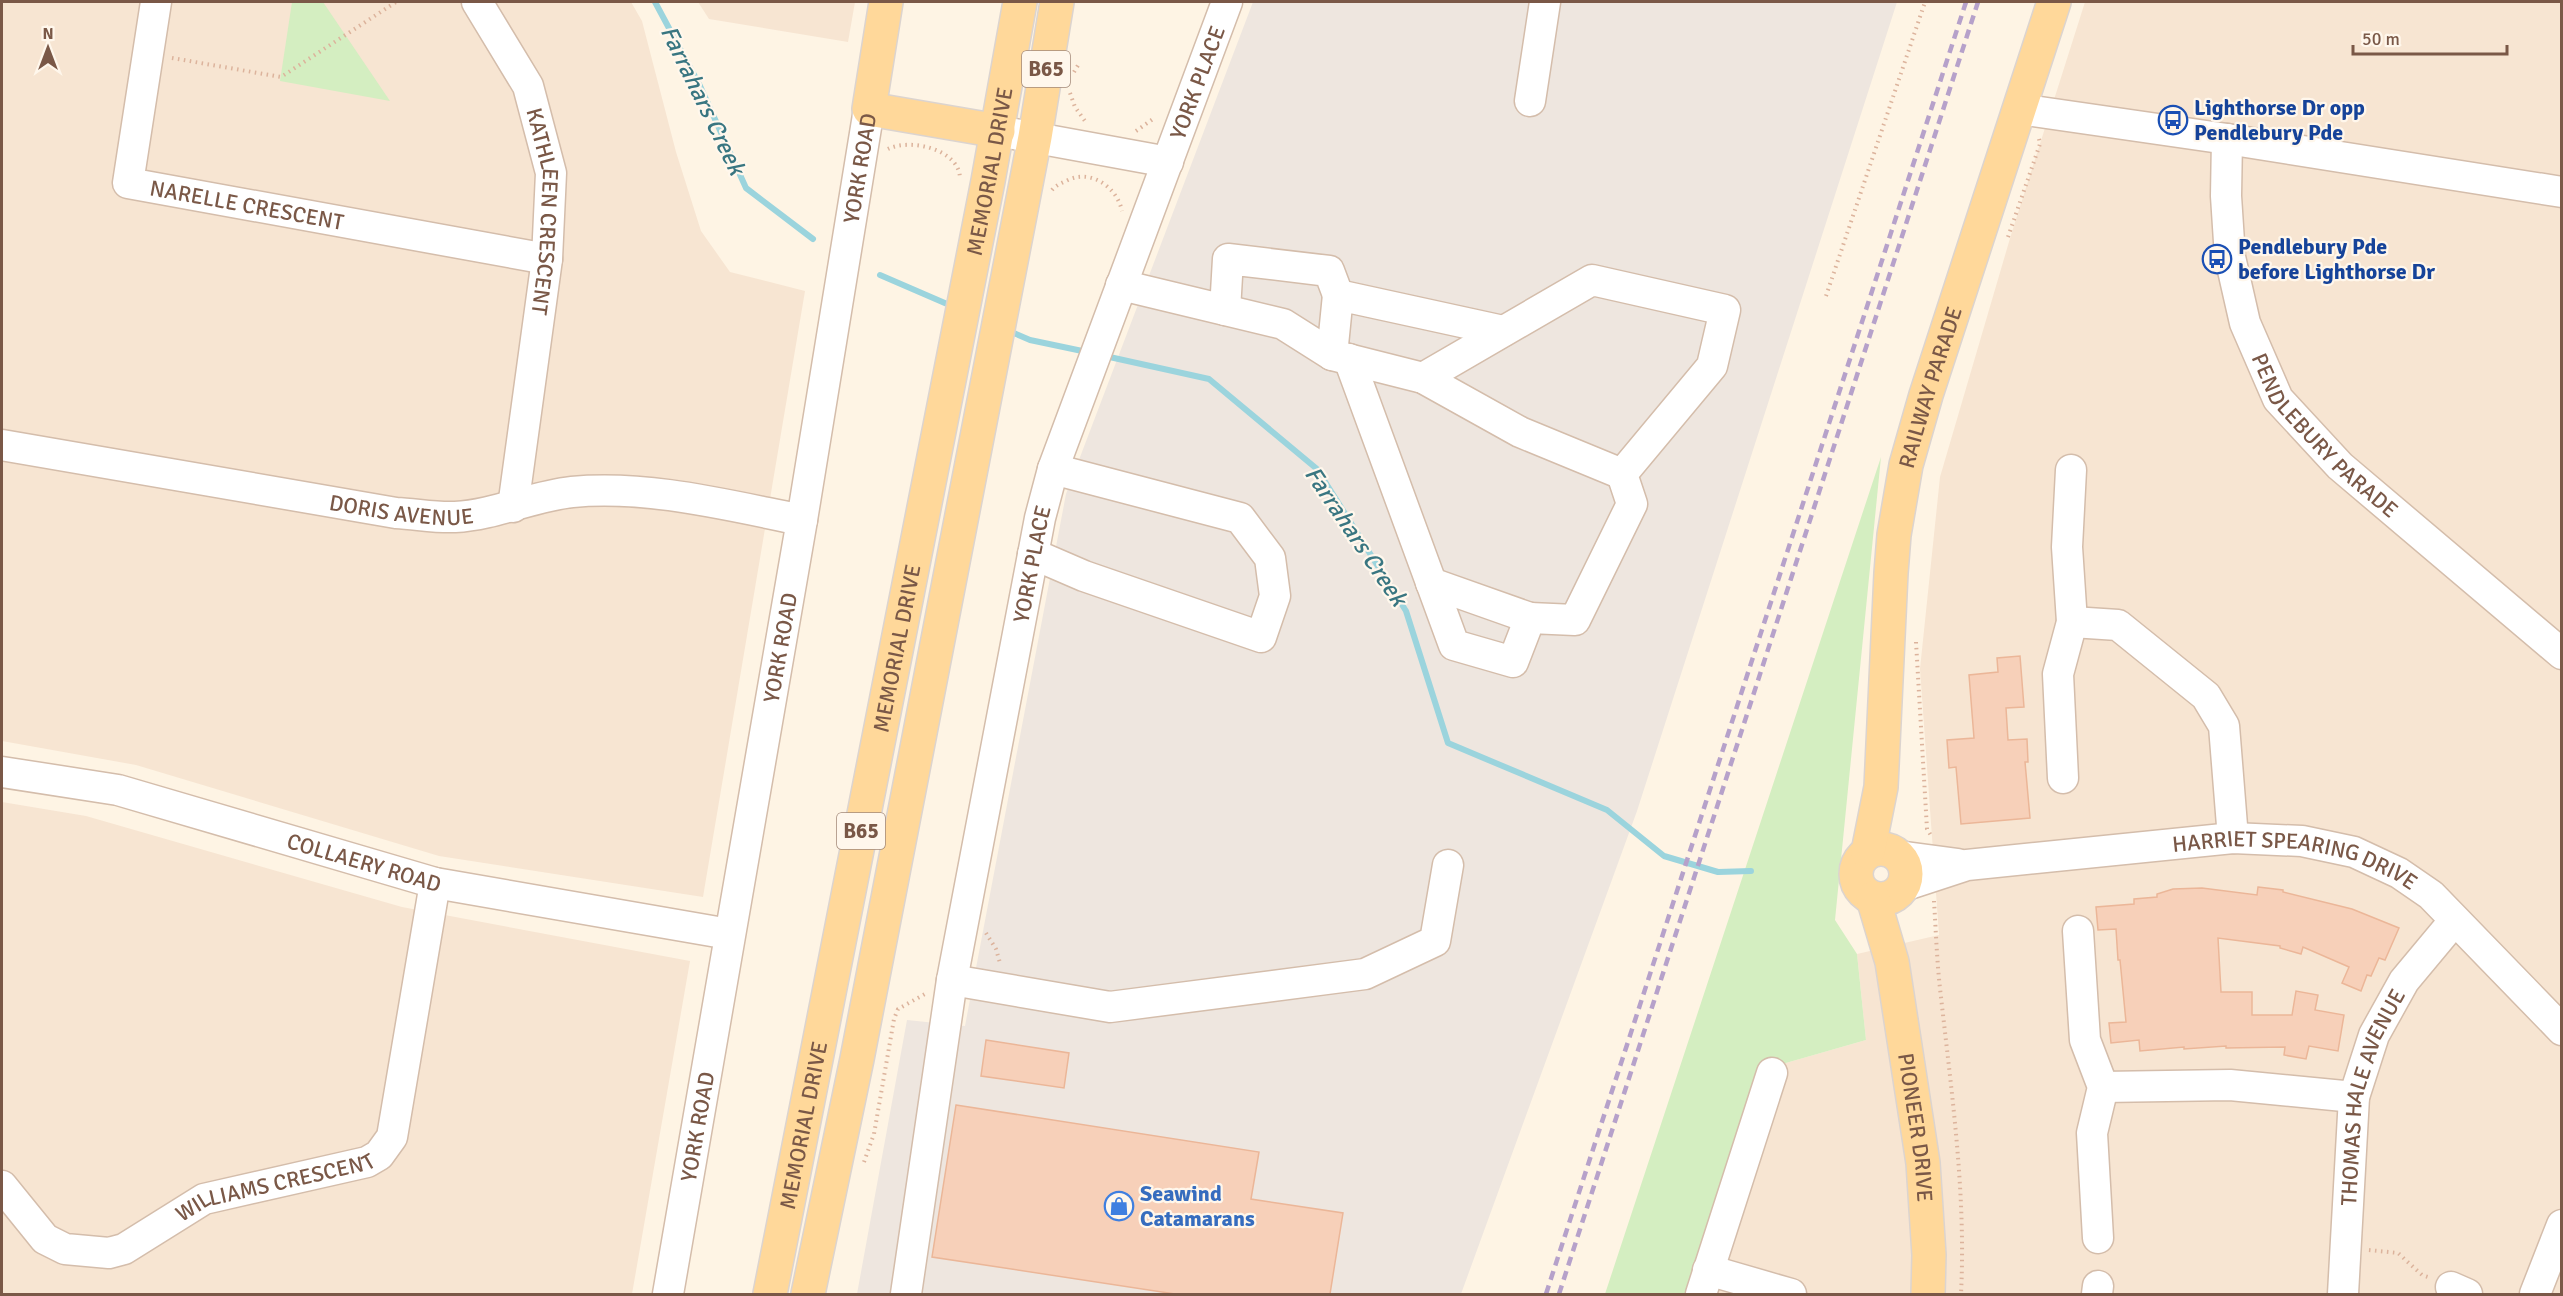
<svg xmlns="http://www.w3.org/2000/svg" width="2563" height="1296" viewBox="0 0 2563 1296" font-family="Signika,sans-serif">
<style>
.residential{fill:#f7e5d2}
.industrial{fill:#eee6df}
.green{fill:#d4eec1}
.lines{fill:none;stroke-linecap:round;stroke-linejoin:round}
.stream{stroke:#9bd4dd;stroke-width:6}
.building{fill:#f7d0b9;stroke:#ebb698;stroke-width:1.5}
.minor-casing{stroke:#d4bdab;stroke-width:33}
.major-casing{stroke:#dcd4cf;stroke-width:36}
.path{stroke:#dcb39c;stroke-width:4;stroke-dasharray:1.5 4.5;stroke-linecap:butt}
.minor{stroke:#fff;stroke-width:30}
.major{stroke:#ffd89a;stroke-width:33}
.rail{stroke:#b6a1ca;stroke-width:4.5;stroke-dasharray:9 6;stroke-linecap:butt}
.labels{text-anchor:middle;stroke-width:4.5;stroke-linejoin:round;paint-order:stroke}
.shield{fill:#fff7ec;stroke:#a28878;stroke-width:1.5}
.shield-label{font-size:21px;font-weight:bold;fill:#7a5847}
.street-label{font-size:22px;fill:#7a5847;stroke:#fff7ec}
.transit-label{font-size:22px;font-weight:bold;fill:#164399;stroke:#fff7ec;text-anchor:start}
.shop-label{font-size:22px;font-weight:bold;fill:#366cbe;stroke:#fff7ec;text-anchor:start}
.water-label{font-size:24px;font-style:italic;fill:#397681;stroke:#fff7ec}
</style>
<rect width="100%" height="100%" fill="#fef4e4"/>
<g class="residential">
<polygon points="2,2 631,2 642,21 676,152 701,231 730,272 805,291 703,897 439,856 136,765 2,741"/>
<polygon points="698,2 855,2 848,42 709,19"/>
<polygon points="2085,2 2561,2 2561,1294 1692,1294 1765,1069 1866,1040 1857,954 1939,935 1920,669 1940,477 2011,235"/>
<polygon points="2,802 86,816 402,907 690,961 632,1294 2,1294"/>
</g>
<polygon class="industrial" points="1253,2 1897,2 1637,811 1461,1294 857,1294 907,1020 965,1026 1066,494"/>
<g class="green">
<polygon points="292,2 323,2 390,101 280,81"/>
<polygon points="1881,457 1835,920 1857,954 1866,1040 1765,1069 1692,1294 1605,1294"/>
</g>
<g class="lines">
<g class="stream">
<polyline points="655,2 700,86 746,188 813,239"/>
<polyline points="880,275 954,307"/>
<polyline points="1007,330 1030,340 1087,352"/>
<polyline points="1105,356 1209,379 1317,469 1406,611 1448,743 1607,810 1664,856 1718,872 1751,871"/>
</g>
</g>
<g class="building">
<polygon points="2020,656 2024,707 2006,708 2008,740 2027,739 2028,762 2025,762 2030,818 1961,824 1956,767 1949,768 1947,740 1974,738 1969,675 1998,672 1997,658"/>
<polygon points="2258,887 2283,890 2283,892 2352,909 2399,928 2385,960 2379,958 2371,976 2367,975 2361,991 2342,983 2349,967 2303,947 2301,954 2280,948 2280,946 2218,938 2221,992 2252,992 2252,1015 2292,1015 2296,991 2318,995 2315,1010 2344,1015 2338,1051 2309,1046 2306,1059 2284,1055 2285,1047 2226,1048 2226,1046 2184,1049 2184,1047 2140,1051 2139,1040 2111,1043 2109,1023 2126,1022 2120,960 2118,960 2116,929 2098,930 2096,907 2134,904 2134,899 2157,897 2157,894 2173,889 2202,888 2257,895"/>
<polygon points="986,1040 1069,1053 1064,1088 981,1076"/>
<polygon points="956,1105 1259,1152 1251,1199 1343,1213 1330,1294 1175,1294 932,1257"/>
</g>
<g class="lines">
<g class="minor-casing">
<g id="minor">
<path id="s1" d="M156,2L128,183L547,259"/>
<path id="s2" d="M477,2L528,86L551,173L547,259L513,507"/>
<polyline points="1530,101 1545,2"/>
<polyline points="2019,109 2227,139 2562,192"/>
<polyline points="998,131 1168,162"/>
<path id="s3" d="M2227,139L2226,196L2230,257L2245,323L2278,399L2340,466L2562,654"/>
<polyline points="1121,285 1283,324 1332,355 1423,378 1520,432 1622,474"/>
<polyline points="1225,310 1228,259 1329,271 1338,295"/>
<polyline points="1332,355 1338,295 1503,331"/>
<polyline points="1349,359 1454,645 1513,662 1530,618 1575,620 1632,504 1622,474 1712,366 1725,310 1592,280 1423,378"/>
<path id="s4" d="M2,445L396,513C416,514 436,518 455,517C495,515 533,496 572,492C649,485 726,505 802,520"/>
<polyline points="1033,554 1084,576 1261,637 1275,596 1270,558 1240,518 1053,469"/>
<polyline points="1431,583 1530,618"/>
<polyline points="2072,622 2118,625 2206,696 2224,726 2233,838"/>
<path id="s5" d="M2,772L118,790L435,883L729,934"/>
<polyline points="2063,778 2058,674 2072,622 2067,547 2071,470"/>
<polyline points="1898,856 1958,864"/>
<path id="s6" d="M1903,886L1967,865L2233,838L2302,841L2354,852L2399,873L2431,895L2562,1030"/>
<polyline points="2078,931 2085,1040 2103,1087 2092,1133 2098,1238"/>
<polyline points="952,980 1110,1007 1365,974 1435,941 1448,865"/>
<polyline points="2103,1087 2230,1085 2354,1097"/>
<path id="s7" d="M2,1186L45,1239L65,1249L109,1253L124,1249L204,1199L367,1162L379,1155L392,1137L435,883"/>
<polyline points="1708,1270 1791,1294"/>
<polyline points="2451,1287 2467,1294"/>
<path id="s8" d="M668,1294L802,520L869,109"/>
<path id="s9" d="M906,1294L952,980L1040,518L1053,469L1227,2"/>
<polyline points="1701,1294 1772,1073"/>
<polyline points="2097,1294 2098,1286"/>
<path id="s10" d="M2343,1294L2354,1097L2374,1035L2404,981L2454,921"/>
<polyline points="2535,1294 2562,1225"/>
</g>
</g>
<g class="major-casing">
<g id="major">
<polyline points="886,2 869,109 998,131"/>
<circle cx="1881" cy="874" r="25"/>
<path id="s11" d="M1868,852L1881,787L1891,573L1894,535L1906,465L1926,395L2054,2"/>
<path id="s12" d="M1873,898L1892,962L1923,1163L1929,1255L1928,1294"/>
<path id="s13" d="M770,1294L988,181L1020,2"/>
<polyline points="808,1294 857,1059 1035,137 1057,2"/>
</g>
</g>
<g class="path">
<polyline points="172,58 281,77 396,2"/>
<polyline points="1074,72 1080,62"/>
<polyline points="1070,93 1075,107 1085,121"/>
<polyline points="1136,131 1153,119"/>
<path d="M888,149C910,138 960,149 960,179"/>
<path d="M1052,190C1056,185 1062,183 1068,180C1091,169 1117,187 1122,211"/>
<polyline points="2008,237 2040,144 2039,139"/>
<polyline points="1826,296 1925,2"/>
<polyline points="1916,642 1927,829 1932,837"/>
<path d="M1934,901C1936,933 1937,965 1941,997C1952,1096 1966,1194 1961,1294"/>
<polyline points="986,933 996,949 1000,963"/>
<polyline points="864,1162 874,1134 894,1019 898,1009 925,994"/>
<polyline points="2369,1250 2398,1253 2422,1275 2431,1278"/>
</g>
<use href="#minor" class="minor"/>
<use href="#major" class="major"/>
<g class="rail">
<polyline points="1546,1294 1966,2"/>
<polyline points="1559,1294 1978,2"/>
</g>
</g>
<defs>
<g id="bus-ring" transform="scale(1.5)"><circle r="9.5" fill="#fff7ec" stroke="#1a4fb4" stroke-width="1.5"/><path d="M-5-6H5V4H4V6H2V4H-2V6H-4V4H-5ZM-3.5-4V0h7V-4ZM-3.5 1.2v1.5H-2V1.2ZM2 1.2v1.5H3.5V1.2Z" fill="#1a4fb4"/></g>
<g id="shop-ring" transform="scale(1.5)"><circle r="9.5" fill="#fff7ec" stroke="#3f7fe0" stroke-width="1.5"/><path d="M-5-2.5h2.3a2.7 3.5 0 0 1 5.4 0H5L5.5 6h-11ZM-1.5-2.5h3a1.5 2.3 0 0 0-3 0Z" fill="#3f7fe0"/></g>
</defs>
<g fill-rule="evenodd">
<use href="#bus-ring" x="2173" y="120"/>
<use href="#bus-ring" x="2217" y="259"/>
<use href="#shop-ring" x="1119" y="1206"/>
</g>
<g class="labels">
<g class="shield">
<rect x="1022" y="51" width="48" height="36" rx="4.5"/>
<rect x="837" y="813" width="48" height="36" rx="4.5"/>
</g>
<g class="shield-label">
<text x="1046" y="76">B65</text>
<text x="861" y="838">B65</text>
</g>
<g class="street-label">
<text dy="8" stroke="none"><textPath href="#s9" startOffset="1251">YORK PLACE</textPath></text>
<text dy="8" stroke="none"><textPath href="#s8" startOffset="1142">YORK ROAD</textPath></text>
<text dy="8" stroke="none"><textPath href="#s13" startOffset="1144">MEMORIAL DRIVE</textPath></text>
<text dy="8" stroke="none"><textPath href="#s1" startOffset="304">NARELLE CRESCENT</textPath></text>
<text dy="8" stroke="none"><textPath href="#s2" startOffset="226">KATHLEEN CRESCENT</textPath></text>
<text dy="8" stroke="none"><textPath href="#s11" startOffset="471">RAILWAY PARADE</textPath></text>
<text dy="8" stroke="none"><textPath href="#s3" startOffset="326">PENDLEBURY PARADE</textPath></text>
<text dy="8" stroke="none"><textPath href="#s4" startOffset="405">DORIS AVENUE</textPath></text>
<text dy="8" stroke="none"><textPath href="#s9" startOffset="741">YORK PLACE</textPath></text>
<text dy="8" stroke="none"><textPath href="#s8" startOffset="656">YORK ROAD</textPath></text>
<text dy="8" stroke="none"><textPath href="#s13" startOffset="658">MEMORIAL DRIVE</textPath></text>
<text dy="8" stroke="none"><textPath href="#s5" startOffset="374">COLLAERY ROAD</textPath></text>
<text dy="8" stroke="none"><textPath href="#s6" startOffset="400">HARRIET SPEARING DRIVE</textPath></text>
<text dy="8" stroke="none"><textPath href="#s10" startOffset="201">THOMAS HALE AVENUE</textPath></text>
<text dy="8" stroke="none"><textPath href="#s13" startOffset="172">MEMORIAL DRIVE</textPath></text>
<text dy="8" stroke="none"><textPath href="#s8" startOffset="170">YORK ROAD</textPath></text>
<text dy="8" stroke="none"><textPath href="#s12" startOffset="234">PIONEER DRIVE</textPath></text>
<text dy="8" stroke="none"><textPath href="#s7" startOffset="316">WILLIAMS CRESCENT</textPath></text>
</g>
<g class="transit-label">
<text x="2194" y="115">Lighthorse Dr opp<tspan x="2194" dy="25">Pendlebury Pde</tspan></text>
<text x="2238" y="254">Pendlebury Pde<tspan x="2238" dy="25">before Lighthorse Dr</tspan></text>
</g>
<g class="shop-label">
<text x="1140" y="1201">Seawind<tspan x="1140" dy="25">Catamarans</tspan></text>
</g>
<g class="water-label">
<text transform="translate(703 100) rotate(64)" y="8">Farrahars Creek</text>
<text transform="translate(1356 536) rotate(56)" y="8">Farrahars Creek</text>
</g>
</g>
<rect width="2563" height="1296" fill="none" stroke="#7a5847" stroke-width="6"/>
<g transform="translate(48 48)" stroke="#fff7ec" stroke-width="4.5" paint-order="stroke">
<path d="M0-4.5L10 22L0 15L-10 22Z" fill="#7a5847"/>
<text y="-9" font-size="16" font-weight="bold" text-anchor="middle" fill="#7a5847">N</text>
</g>
<path d="M2353 45v9h154v-9" fill="none" stroke="#7a5847" stroke-width="3"/>
<text x="2362" y="45" font-size="18" fill="#7a5847" stroke="#fff7ec" stroke-width="4.5" paint-order="stroke">50 m</text>
</svg>
